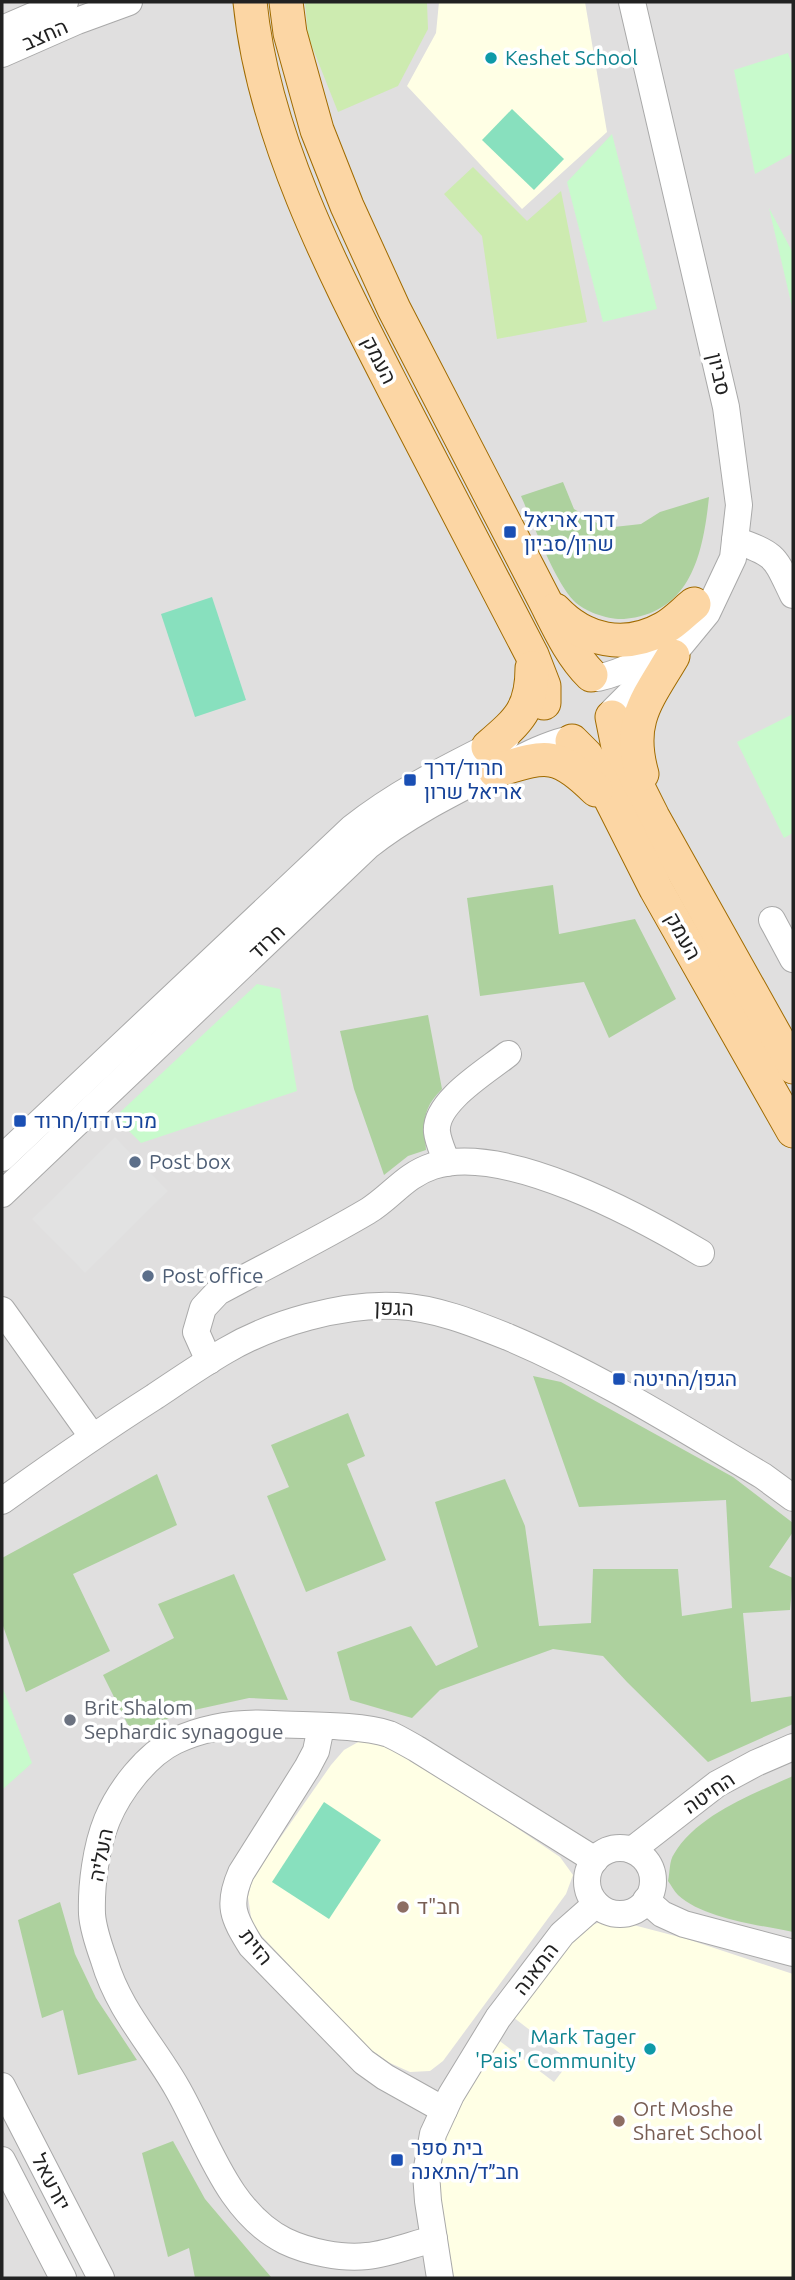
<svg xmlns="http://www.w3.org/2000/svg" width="795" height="2280" viewBox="0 0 795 2280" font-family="Ubuntu,Heebo,sans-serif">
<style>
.residential{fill:#e0dfdf}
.education{fill:#ffffe5}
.grass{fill:#cdebb0}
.forest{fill:#add19e}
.park{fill:#c8facc}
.pitch{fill:#88e0be}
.parking{fill:#e2e2e2}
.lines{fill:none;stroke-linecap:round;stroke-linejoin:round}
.minor-casing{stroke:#a9a9a9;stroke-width:28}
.major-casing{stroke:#a06b00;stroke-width:35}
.minor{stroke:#fff;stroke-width:26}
.major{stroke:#fcd6a4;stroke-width:33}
.culture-dot{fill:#0f9aa8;stroke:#fff;stroke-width:2.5}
.transit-dot{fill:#1a4fb4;stroke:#fff;stroke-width:2.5}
.service-dot{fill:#5c6f8a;stroke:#fff;stroke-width:2.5}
.worship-dot{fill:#6b7280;stroke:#fff;stroke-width:2.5}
.education-dot{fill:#8d6e63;stroke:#fff;stroke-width:2.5}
.labels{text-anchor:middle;stroke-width:7;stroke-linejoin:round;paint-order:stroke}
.street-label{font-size:21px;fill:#222;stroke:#fff}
.culture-label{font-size:21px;fill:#0d838f;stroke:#fff;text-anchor:start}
.transit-label{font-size:21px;fill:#164399;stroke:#fff;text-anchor:start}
.service-label{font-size:21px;fill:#4e5e75;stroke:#fff;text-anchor:start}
.worship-label{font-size:21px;fill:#5b616d;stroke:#fff;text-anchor:start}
.education-label{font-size:21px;fill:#785e54;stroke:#fff;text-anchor:start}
</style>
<rect width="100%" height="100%" fill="#f2efe9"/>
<rect class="residential" x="2" y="2" width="791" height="2276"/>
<g class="education">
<polygon points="439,2 585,2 607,132 522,209 407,86 436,33"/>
<polygon points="360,1741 382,1744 407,1754 560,1857 573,1875 566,1894 443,2061 430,2071 410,2072 390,2063 367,2047 255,1929 251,1917 248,1897 253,1877 331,1765 344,1750"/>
<polygon points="600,1922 622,1922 687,1939 793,1974 793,2278 450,2278 435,2150 455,2093 577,1931"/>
</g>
<g class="grass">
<polygon points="305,2 427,2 428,29 398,86 338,112 308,36"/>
<polygon points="473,167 527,221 561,191 587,322 497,339 482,236 444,194"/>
</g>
<g class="forest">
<path d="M563,482L574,509L605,528L641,524L660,512L709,497C703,554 691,613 624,619C609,620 585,612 574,601C555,582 533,523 521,496Z"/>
<polygon points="553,885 559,934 635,919 676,999 609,1038 584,982 480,996 467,898"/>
<path d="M428,1015L442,1089C421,1110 424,1122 426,1150L408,1156L384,1175L354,1089L340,1031Z"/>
<polygon points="533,1376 561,1382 733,1477 793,1523 793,1532 769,1567 793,1578 790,1610 743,1613 751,1702 793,1696 793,1724 708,1762 627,1682 603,1656 553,1649 440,1690 412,1718 350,1700 337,1652 411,1626 436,1666 478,1647 435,1502 505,1479 525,1526 539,1626 591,1623 593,1569 678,1569 682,1616 732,1608 726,1500 579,1507"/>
<polygon points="348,1413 365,1456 347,1464 386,1560 306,1592 267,1496 289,1487 271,1445"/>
<polygon points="157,1474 177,1525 73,1574 110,1651 26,1692 2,1623 2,1558"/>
<polygon points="234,1574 288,1700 249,1698 185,1712 132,1733 103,1675 174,1638 158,1604"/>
<path d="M793,1776V1932C760,1925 704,1919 678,1895C674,1891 671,1885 668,1881C670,1873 669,1861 674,1854C697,1815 753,1794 793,1776Z"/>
<polygon points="60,1902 75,1954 96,1998 137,2060 78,2075 63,2010 42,2018 18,1920"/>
<polygon points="173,2141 205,2199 271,2277 195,2278 189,2248 168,2257 142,2153"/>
</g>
<g class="park">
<polygon points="788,53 793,67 793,153 755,174 734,70"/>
<polygon points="612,134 657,309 603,322 567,182"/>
<polygon points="769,208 793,253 793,311"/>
<polygon points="793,714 793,833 784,838 737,742"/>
<polygon points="257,984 280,989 297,1091 141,1143 115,1117"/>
<polygon points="2,1686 32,1763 2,1790"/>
</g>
<g class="pitch">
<polygon points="512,109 564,159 534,190 482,140"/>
<polygon points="212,597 246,700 195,717 161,614"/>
<polygon points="324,1802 381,1840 329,1919 272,1882"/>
</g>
<g class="parking">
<polygon points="115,1137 168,1191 85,1273 32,1219"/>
<polygon points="509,2014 570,2061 554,2082 493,2036"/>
</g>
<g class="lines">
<g class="minor-casing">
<g id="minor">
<polyline points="2,29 65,2"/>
<polyline points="2,54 77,21 129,2"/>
<path d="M735,540C777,555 774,556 793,595"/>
<path d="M598,678C622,672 645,663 662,644"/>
<polyline points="613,711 641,683 665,664 707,613 733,558 739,505 726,407 632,2"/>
<polyline points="772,920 793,959"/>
<path d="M2,1158L352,828C400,790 453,765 506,738"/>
<path d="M447,1163C444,1154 438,1142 437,1132C434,1102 487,1071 508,1054"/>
<path d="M2,1194L368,846C406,816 448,795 491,773C516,761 539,747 566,740"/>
<polyline points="2,1310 92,1436"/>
<path d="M209,1361L196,1332L203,1308L218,1292C268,1265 319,1240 368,1211C392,1196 405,1175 433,1166C505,1143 639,1216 701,1253"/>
<path d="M2,1501C52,1465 102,1430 154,1397C178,1381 201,1365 225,1351C272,1323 343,1303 397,1306C436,1308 473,1323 508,1337C598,1375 680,1427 763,1476L793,1498"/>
<path d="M321,1727L316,1751L307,1768L241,1873C227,1905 233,1917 251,1946L364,2062L385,2077L444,2110"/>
<circle cx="620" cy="1881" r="33"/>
<polyline points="632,1850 717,1784 756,1763 793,1747"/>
<polyline points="646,1900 662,1914 684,1924 793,1953"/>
<polyline points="2,2086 101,2278"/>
<polyline points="2,2160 63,2278"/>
<path d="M434,2239C413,2244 389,2254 367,2256C342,2259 308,2252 285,2241C227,2212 207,2140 177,2088C152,2044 119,2011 104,1960C99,1946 93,1929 92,1914C91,1885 96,1847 107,1820C119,1791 146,1755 175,1741C205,1727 240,1722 273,1724C306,1726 358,1724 389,1734C398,1738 408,1744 417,1749L595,1860"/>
<polyline points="440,2278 428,2201 426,2173 433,2134 451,2095 498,2018 562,1934 596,1904"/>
</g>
</g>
<g class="major-casing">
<g id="major">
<path d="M250,2C264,141 337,278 400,401C444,485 488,570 532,655L544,686V703"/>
<path d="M286,2L290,33L317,130L347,206L394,309L543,597C557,624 569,653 591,675"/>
<path d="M555,610C584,641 625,650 664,628C675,622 684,612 694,604"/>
<polyline points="612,717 618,747 653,817 793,1067"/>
<polyline points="572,741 586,755 601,780 656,889 793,1131"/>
<path d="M488,747C518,721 532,710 532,668"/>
<path d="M495,771C545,756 556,750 596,790"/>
<path d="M642,774C627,721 647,700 673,656"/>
</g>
</g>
<use href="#minor" class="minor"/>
<use href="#major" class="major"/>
</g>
<g class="culture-dot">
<circle cx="491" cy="58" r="7"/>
<circle cx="650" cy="2049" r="7"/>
</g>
<g class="transit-dot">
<rect x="503" y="525" width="14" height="14" rx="3.5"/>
<rect x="403" y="773" width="14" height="14" rx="3.5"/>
<rect x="13" y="1114" width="14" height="14" rx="3.5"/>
<rect x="612" y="1372" width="14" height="14" rx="3.5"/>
<rect x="390" y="2153" width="14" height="14" rx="3.5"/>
</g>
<g class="service-dot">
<circle cx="135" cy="1162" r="7"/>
<circle cx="148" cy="1276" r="7"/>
</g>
<circle class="worship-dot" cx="70" cy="1720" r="7"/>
<g class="education-dot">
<circle cx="403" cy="1907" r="7"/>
<circle cx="619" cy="2121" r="7"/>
</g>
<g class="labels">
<g class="street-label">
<text transform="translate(45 35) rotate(-24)" y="7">החצב</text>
<text transform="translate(379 360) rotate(63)" y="7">העמק</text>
<text transform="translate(719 374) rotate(77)" y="7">סביון</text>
<text transform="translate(683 936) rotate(61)" y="7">העמק</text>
<text transform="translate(267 942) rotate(-43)" y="7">חרוד</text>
<text transform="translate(394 1308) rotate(2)" y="7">הגפן</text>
<text transform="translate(709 1793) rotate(-34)" y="7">החיטה</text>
<text transform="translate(101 1855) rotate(-79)" y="7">העליה</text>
<text transform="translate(256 1947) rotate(52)" y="7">הזית</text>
<text transform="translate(536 1969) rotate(-53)" y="7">התאנה</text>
<text transform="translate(51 2182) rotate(63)" y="7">יזרעאל</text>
</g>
<g class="culture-label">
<text x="505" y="65">Keshet School</text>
<text x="636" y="2044" text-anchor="end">Mark Tager<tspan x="636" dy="24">'Pais' Community</tspan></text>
</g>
<g class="transit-label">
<text x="524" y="527">דרך אריאל<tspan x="524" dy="24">שרון/סביון</tspan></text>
<text x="424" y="775">חרוד/דרך<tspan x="424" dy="24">אריאל שרון</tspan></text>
<text x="34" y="1128">מרכז דדו/חרוד</text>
<text x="633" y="1386">הגפן/החיטה</text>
<text x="411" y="2155">בית ספר<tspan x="411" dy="24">חב״ד/התאנה</tspan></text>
</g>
<g class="service-label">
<text x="149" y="1169">Post box</text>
<text x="162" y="1283">Post office</text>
</g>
<g class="worship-label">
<text x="84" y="1715">Brit Shalom<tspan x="84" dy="24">Sephardic synagogue</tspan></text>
</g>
<g class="education-label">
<text x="417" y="1914">חב"ד</text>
<text x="633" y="2116">Ort Moshe<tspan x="633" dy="24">Sharet School</tspan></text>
</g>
</g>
<rect width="795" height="2280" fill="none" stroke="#222222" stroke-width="7"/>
</svg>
